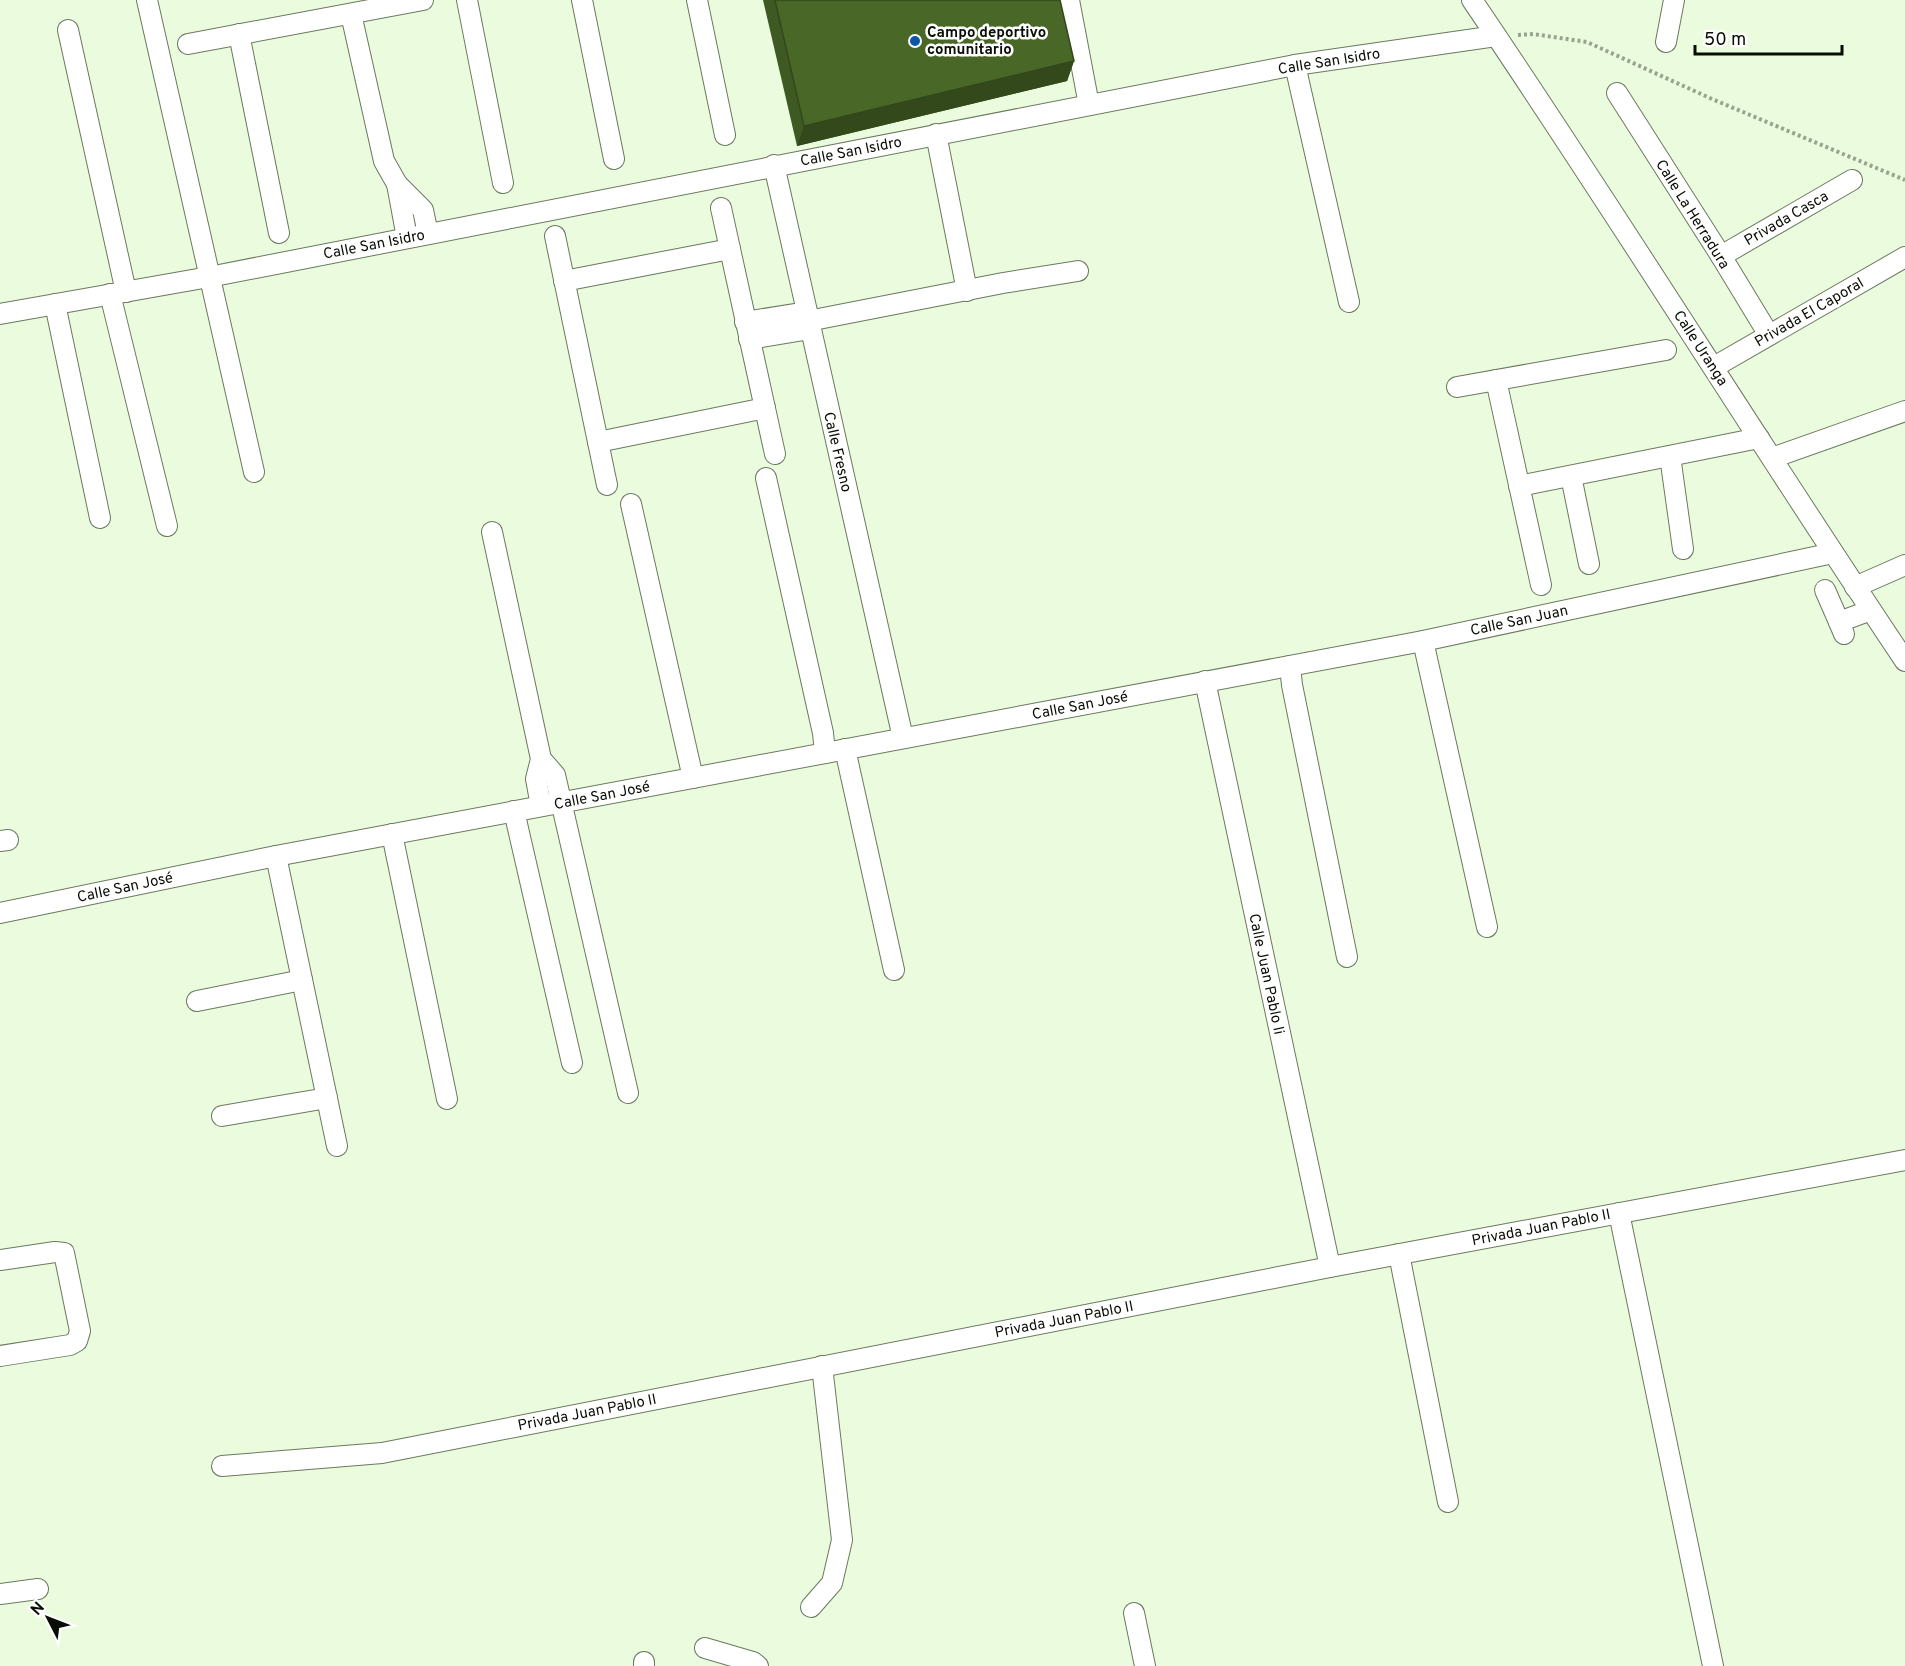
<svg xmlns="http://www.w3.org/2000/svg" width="1905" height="1666" viewBox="0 0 1905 1666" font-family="Overpass,sans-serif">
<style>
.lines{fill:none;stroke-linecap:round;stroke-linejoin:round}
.minor-casing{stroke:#6b795f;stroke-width:22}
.path{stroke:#98a48d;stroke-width:4;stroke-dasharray:3 3;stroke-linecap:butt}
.minor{stroke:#fff;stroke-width:20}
.wall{fill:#3f5922}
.shaded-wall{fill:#33481b}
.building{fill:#496727;stroke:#33481b;stroke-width:1.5}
.poi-dot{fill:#0d56a5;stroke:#fff;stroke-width:2}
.labels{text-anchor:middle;stroke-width:5;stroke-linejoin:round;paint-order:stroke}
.poi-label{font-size:15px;font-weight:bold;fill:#090e05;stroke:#fff;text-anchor:start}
.street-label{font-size:15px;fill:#090e05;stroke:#fff}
</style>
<rect width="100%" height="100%" fill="#ebfbdd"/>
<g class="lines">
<g class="minor-casing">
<g id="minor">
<polyline points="147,0 254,472"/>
<polyline points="467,0 503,183"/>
<polyline points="582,0 614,159"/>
<polyline points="697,0 725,135"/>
<polyline points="1069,0 1089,105"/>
<path d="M1472,0C1620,218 1758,442 1905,661"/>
<polyline points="351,14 384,161 397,184 423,210 428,234"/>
<polyline points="68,30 126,292"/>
<polyline points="239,34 279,233"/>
<polyline points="1666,42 1674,0"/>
<polyline points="188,44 423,0"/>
<polyline points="1295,65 1349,302"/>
<polyline points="1617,93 1721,256 1769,335"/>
<polyline points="936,134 967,291"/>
<polyline points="774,165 903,738"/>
<polyline points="397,184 407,238"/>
<polyline points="721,208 775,454"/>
<polyline points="555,236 607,485"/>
<polyline points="1721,256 1852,180"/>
<polyline points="564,281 730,249"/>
<polyline points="110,294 167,526"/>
<polyline points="55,304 100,518"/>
<polyline points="0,314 209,277 1295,65 1496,36"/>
<polyline points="808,321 1003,283 1078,271"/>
<polyline points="745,322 807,312"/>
<polyline points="749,339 810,329"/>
<polyline points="1714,367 1905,257"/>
<polyline points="1496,380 1541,585"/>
<polyline points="1457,387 1666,350"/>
<polyline points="598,442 765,408"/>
<polyline points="1670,456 1683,549"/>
<polyline points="1772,458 1905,411"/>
<polyline points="1571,476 1589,564"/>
<polyline points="766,478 823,733 825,753"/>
<polyline points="1519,486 1759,438"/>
<polyline points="631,504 693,778"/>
<polyline points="492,532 541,759 536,779 541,806"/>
<polyline points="1855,587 1905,565"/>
<polyline points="1825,590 1839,622"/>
<polyline points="1844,634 1839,622 1871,610"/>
<polyline points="1423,641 1487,927"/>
<polyline points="1290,666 1292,685 1347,957"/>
<polyline points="1205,681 1330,1267"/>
<polyline points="845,749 894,970"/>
<polyline points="541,759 555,775 628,1093"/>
<polyline points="514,811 572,1063"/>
<polyline points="392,834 447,1099"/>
<polyline points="0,841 8,840"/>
<polyline points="276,856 337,1146"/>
<polyline points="0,913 276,856 1423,641 1833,553"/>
<polyline points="197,1001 302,980"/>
<polyline points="222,1116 327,1098"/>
<polyline points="1619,1213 1713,1666"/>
<polyline points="1399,1254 1448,1502"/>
<polyline points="0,1260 55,1252 64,1253 80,1331 77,1341 70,1345 0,1356"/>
<polyline points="222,1466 382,1453 1330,1267 1905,1160"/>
<polyline points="0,1594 38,1589"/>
<polyline points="811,1607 832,1583 842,1540 822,1366"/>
<polyline points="1134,1613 1145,1666"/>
<polyline points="705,1648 753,1662 758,1666"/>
<polyline points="644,1666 644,1662"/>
</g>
</g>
<polyline class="path" points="1518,35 1533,34 1587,42 1712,99 1905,180"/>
<use href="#minor" class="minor"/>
</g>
<polygon class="wall" points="763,0 1060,0 1074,61 1067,81 797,146"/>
<polygon class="shaded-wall" points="1074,61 1067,81 797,146 804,126"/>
<polygon class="building" points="775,0 1060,0 1074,61 804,126"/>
<circle class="poi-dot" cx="915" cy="41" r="6"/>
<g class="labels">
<g class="poi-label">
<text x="927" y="37">Campo deportivo<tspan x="927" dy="17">comunitario</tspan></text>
</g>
<g class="street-label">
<text transform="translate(1329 61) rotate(-9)" y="5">Calle San Isidro</text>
<text transform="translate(851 151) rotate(-11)" y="5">Calle San Isidro</text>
<text transform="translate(1693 214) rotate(58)" y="5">Calle La Herradura</text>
<text transform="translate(1786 218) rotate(-30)" y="5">Privada Casca</text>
<text transform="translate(374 244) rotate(-11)" y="5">Calle San Isidro</text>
<text transform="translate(1809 312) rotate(-30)" y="5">Privada El Caporal</text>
<text transform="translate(1701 348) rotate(57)" y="5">Calle Uranga</text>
<text transform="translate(838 452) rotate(77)" y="5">Calle Fresno</text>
<text transform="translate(1519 620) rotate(-12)" y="5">Calle San Juan</text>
<text transform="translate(1080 705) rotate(-11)" y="5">Calle San José</text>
<text transform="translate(602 795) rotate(-11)" y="5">Calle San José</text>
<text transform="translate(125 887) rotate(-12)" y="5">Calle San José</text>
<text transform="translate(1267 974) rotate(78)" y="5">Calle Juan Pablo Ii</text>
<text transform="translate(1541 1227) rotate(-11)" y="5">Privada Juan Pablo II</text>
<text transform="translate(1064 1319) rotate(-11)" y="5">Privada Juan Pablo II</text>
<text transform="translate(587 1412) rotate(-11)" y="5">Privada Juan Pablo II</text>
</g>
</g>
<g transform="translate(48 1618) rotate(312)" stroke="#ffffff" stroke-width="4.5" paint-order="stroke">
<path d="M0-4.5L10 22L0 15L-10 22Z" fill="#090e05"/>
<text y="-9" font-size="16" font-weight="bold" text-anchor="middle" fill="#090e05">N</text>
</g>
<path d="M1695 45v9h147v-9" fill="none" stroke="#090e05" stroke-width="3"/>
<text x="1704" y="45" font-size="18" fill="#090e05" stroke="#ffffff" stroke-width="4.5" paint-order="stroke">50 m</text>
</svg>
